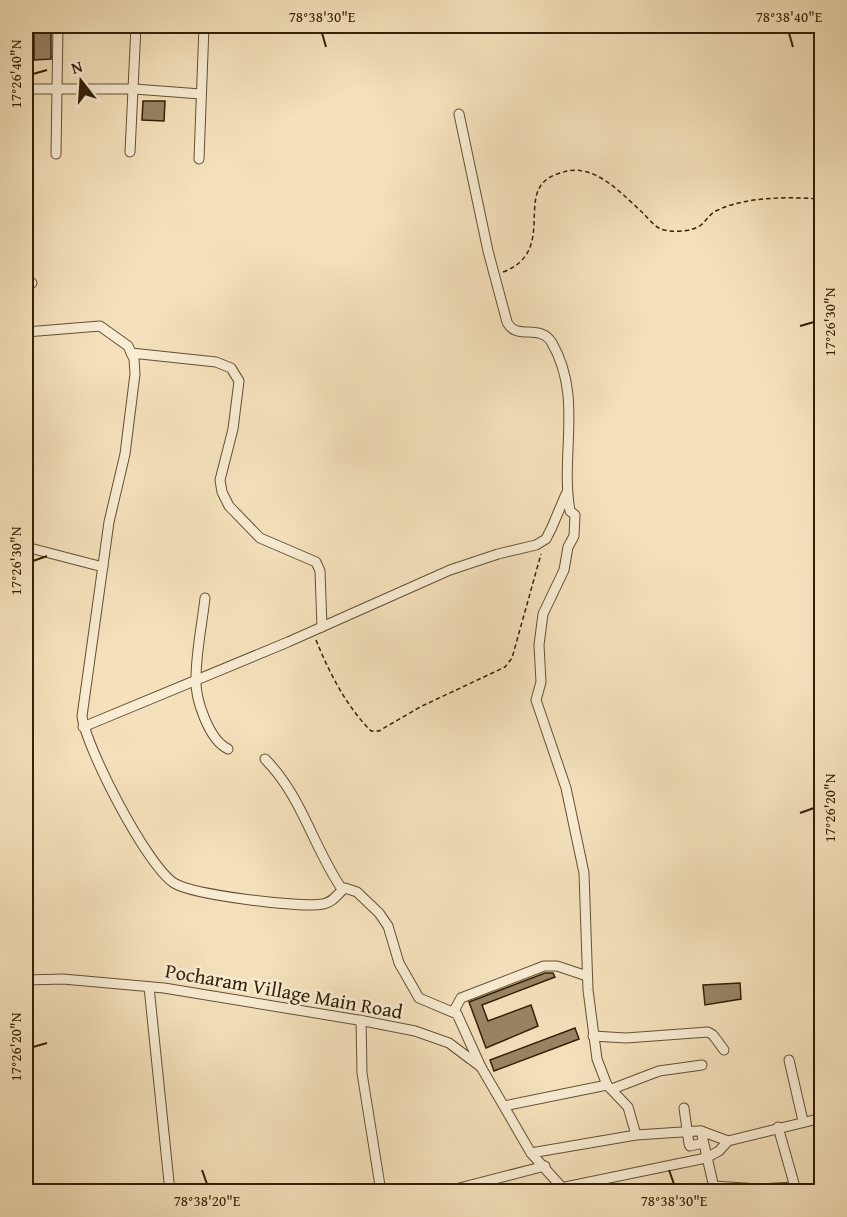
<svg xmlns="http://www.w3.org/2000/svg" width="847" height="1217" viewBox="0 0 847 1217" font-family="'Gentium Book Plus',serif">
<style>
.building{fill:#988464;stroke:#341f06;stroke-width:1.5}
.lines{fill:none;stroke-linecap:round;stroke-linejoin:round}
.street-casing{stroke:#645033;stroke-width:11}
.path{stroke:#341f06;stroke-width:1.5;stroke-dasharray:4.5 3;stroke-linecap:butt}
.street{stroke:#f8ecd3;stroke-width:9}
.ticks{fill:none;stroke:#341f06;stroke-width:2}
.labels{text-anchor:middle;stroke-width:5;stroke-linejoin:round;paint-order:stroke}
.street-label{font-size:20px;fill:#341f06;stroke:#f8ecd3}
.neatline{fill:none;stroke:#341f06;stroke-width:2}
.ticks-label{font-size:15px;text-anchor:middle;fill:#341f06}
</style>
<rect width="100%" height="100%" fill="#f4e1bb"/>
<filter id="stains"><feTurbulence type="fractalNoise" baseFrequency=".00333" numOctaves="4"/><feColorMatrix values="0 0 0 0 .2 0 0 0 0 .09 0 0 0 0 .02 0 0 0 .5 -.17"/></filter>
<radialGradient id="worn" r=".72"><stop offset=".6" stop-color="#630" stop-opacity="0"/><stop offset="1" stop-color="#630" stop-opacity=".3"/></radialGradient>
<g class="building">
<polygon points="34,26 51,26 51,59 34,60"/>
<polygon points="143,101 165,101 164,121 142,120"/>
<polygon points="545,973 553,973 555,977 482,1005 488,1021 531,1005 538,1026 486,1048 469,1002"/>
<polygon points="740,983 741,999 705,1005 703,985"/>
<polygon points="575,1028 579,1039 494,1071 490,1060"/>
</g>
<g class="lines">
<g class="street-casing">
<g id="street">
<polyline points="26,89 134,89 201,94"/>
<path d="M459,114L488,251L507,322C516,341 541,323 552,343C583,397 560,453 570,511L575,515L574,536L568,547L564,570L543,614L539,645L541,682L536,700L566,788L584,873L588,990L597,1059L607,1085L628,1107L636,1135"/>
<polyline points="130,152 136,26"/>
<polyline points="56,154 58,26"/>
<polyline points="199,159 204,26"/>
<polyline points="26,279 32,283"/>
<path d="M26,332L100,326L128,346L134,359L135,374L125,454L109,522L82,716C86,748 147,866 174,883C193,895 300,908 323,904C334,902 337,894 345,888L357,892L379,913L388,926L399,963L419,998L457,1014L481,1067"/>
<polyline points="131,353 216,362 231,368 239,381 233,429 220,480 222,492 229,506 260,538 316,562 320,571 322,627"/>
<polyline points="26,547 103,567"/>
<path d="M205,598C202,625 196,652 196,679C195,699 209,740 228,749"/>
<polyline points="83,727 288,642 450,570 498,554 536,545 546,539 552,527 566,494"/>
<path d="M265,759C302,796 313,847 342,889"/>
<polyline points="26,980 63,979 164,988 364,1021 415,1031 449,1043 481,1067 531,1153 566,1192"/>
<polyline points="149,987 170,1192"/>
<polyline points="454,1011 461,998 544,966 557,966 587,976"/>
<polyline points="361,1020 362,1073 381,1192"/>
<polyline points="593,1036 626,1038 708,1032 713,1035 724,1050"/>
<polyline points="789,1060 803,1121"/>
<polyline points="612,1089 659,1071 702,1065"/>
<polyline points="504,1106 607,1085"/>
<polyline points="684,1108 689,1144 690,1146 703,1143"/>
<polyline points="778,1127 795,1187"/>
<polyline points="701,1131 728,1141 822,1118"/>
<polyline points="531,1153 636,1135 697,1131 701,1131 715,1192"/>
<polyline points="714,1186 759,1189 795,1187 796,1192"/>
<polyline points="444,1192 545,1166"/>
<polyline points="541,1192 706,1158 719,1151 728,1141"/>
</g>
</g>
<g class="path">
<path d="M503,272C554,253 520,200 546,180C552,175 560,173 567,171C597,165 623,195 644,214C649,219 654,226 661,229C671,233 692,232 701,225C707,220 710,213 718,210C748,196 789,197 822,199"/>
<path d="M316,640C329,672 346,706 371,731H379L420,707L505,667L512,658L541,554"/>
</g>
<use href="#street" class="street"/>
</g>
<path class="ticks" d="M322,33L326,47M789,33L793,47M33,74L47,70M800,326L814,322M33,561L47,556M800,813L814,808M33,1047L47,1043M202,1170L207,1184M669,1170L674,1184"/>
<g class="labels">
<g class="street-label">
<text transform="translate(284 991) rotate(10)" y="7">Pocharam Village Main Road</text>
</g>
</g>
<rect width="847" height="1217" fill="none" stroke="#f4e1bb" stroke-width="66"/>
<g transform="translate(81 81) rotate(343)" stroke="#f8ecd3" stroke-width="4.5" paint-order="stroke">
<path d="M0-4.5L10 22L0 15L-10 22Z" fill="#341f06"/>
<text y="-9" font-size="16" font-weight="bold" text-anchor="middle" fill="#341f06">N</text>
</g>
<rect x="33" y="33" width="781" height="1151" class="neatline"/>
<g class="ticks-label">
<text x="322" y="22">78°38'30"E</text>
<text x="789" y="22">78°38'40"E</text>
<text transform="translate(16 74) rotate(-90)" y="5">17°26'40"N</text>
<text transform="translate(830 322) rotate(-90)" y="5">17°26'30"N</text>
<text transform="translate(16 561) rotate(-90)" y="5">17°26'30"N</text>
<text transform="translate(830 808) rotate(-90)" y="5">17°26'20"N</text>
<text transform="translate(16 1047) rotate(-90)" y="5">17°26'20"N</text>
<text x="207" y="1206">78°38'20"E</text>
<text x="674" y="1206">78°38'30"E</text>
</g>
<rect width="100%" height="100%" filter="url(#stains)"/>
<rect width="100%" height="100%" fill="url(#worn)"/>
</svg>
